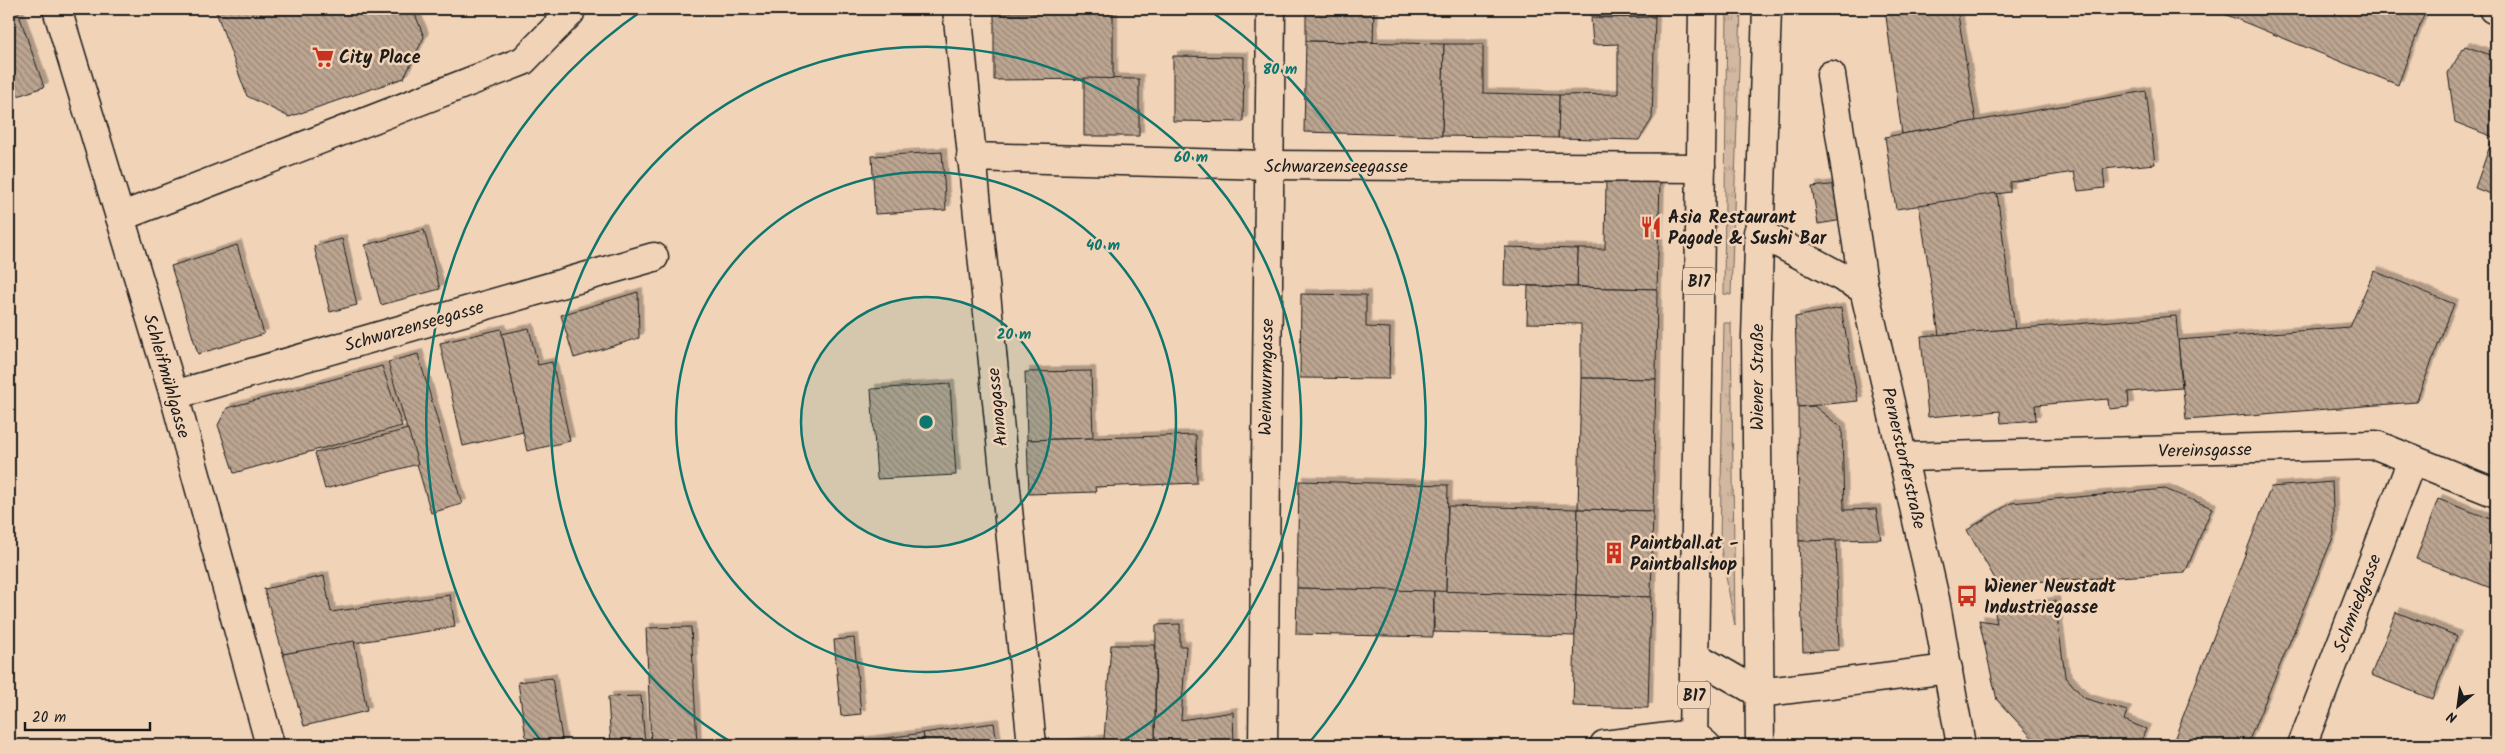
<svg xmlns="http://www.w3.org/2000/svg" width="2505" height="754" viewBox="0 0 2505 754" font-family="Kalam,sans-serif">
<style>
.grass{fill:url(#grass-tufts);stroke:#776a5e}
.building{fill:url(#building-back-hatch);stroke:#1c1c1c;filter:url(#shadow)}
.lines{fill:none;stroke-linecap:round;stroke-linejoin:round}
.minor-casing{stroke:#1c1c1c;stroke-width:31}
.major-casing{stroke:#1c1c1c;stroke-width:31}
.minor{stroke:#f1d3b7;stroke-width:28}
.major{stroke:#f1d3b7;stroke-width:28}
.ring{fill:none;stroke:#0f766e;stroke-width:2.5}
.labels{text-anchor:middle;stroke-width:5;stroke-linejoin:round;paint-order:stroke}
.shield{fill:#f1d3b7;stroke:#5c534a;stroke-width:1}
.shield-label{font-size:16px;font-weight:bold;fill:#1c1c1c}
.poi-label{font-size:18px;font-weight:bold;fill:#1c1c1c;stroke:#f1d3b7;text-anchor:start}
.street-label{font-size:18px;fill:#1c1c1c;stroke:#f1d3b7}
.centre{fill:#0f766e;stroke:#f1d3b7;stroke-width:2.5}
.ring-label{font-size:15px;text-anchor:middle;font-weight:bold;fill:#0f766e;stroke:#f1d3b7;stroke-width:5;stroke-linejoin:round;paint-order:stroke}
</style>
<defs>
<pattern id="grass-tufts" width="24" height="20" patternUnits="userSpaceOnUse" patternTransform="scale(1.25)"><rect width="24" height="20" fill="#d2b8a0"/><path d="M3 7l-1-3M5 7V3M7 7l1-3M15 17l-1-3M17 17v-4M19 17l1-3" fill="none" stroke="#b49e89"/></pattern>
<pattern id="building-back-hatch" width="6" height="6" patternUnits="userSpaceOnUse" patternTransform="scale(1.25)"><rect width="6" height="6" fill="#bca591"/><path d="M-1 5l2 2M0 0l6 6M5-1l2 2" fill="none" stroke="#988676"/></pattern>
<filter id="shadow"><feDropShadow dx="4.5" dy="-4.5" stdDeviation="0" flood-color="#0004"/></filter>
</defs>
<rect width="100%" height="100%" fill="#f1d3b7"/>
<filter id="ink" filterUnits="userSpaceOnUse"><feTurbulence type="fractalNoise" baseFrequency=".02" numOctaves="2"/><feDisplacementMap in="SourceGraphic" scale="10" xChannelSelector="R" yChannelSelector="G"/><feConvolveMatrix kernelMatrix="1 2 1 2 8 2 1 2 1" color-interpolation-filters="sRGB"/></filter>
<g filter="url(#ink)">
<g class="grass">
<polygon points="1727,9 1741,9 1731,295 1724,294"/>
<polygon points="1724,323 1731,323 1735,626 1720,543"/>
</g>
<g class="building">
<polygon points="9,9 17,9 44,87 9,99"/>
<polygon points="215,9 413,9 424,37 404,78 289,117 247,96"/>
<polygon points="1306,9 1374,9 1373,42 1306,41"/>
<polygon points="1591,9 1654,9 1655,17 1591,17"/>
<polygon points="1885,9 1957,9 1976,121 1902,134"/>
<polygon points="2212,9 2407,9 2424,15 2398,85"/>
<polygon points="994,13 1113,13 1113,79 994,80"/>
<polygon points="1655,17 1652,119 1639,140 1558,138 1559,95 1618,94 1618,44 1593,45 1591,18"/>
<polygon points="1306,41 1444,44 1442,136 1304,132"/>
<polygon points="1444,44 1483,44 1483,93 1559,95 1558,138 1442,136"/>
<polygon points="2465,46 2496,57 2496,129 2493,137 2455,122 2448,73"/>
<polygon points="1173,56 1244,57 1243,122 1173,121"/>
<polygon points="1084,78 1139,79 1139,136 1084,136"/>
<polygon points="2146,91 2155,164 2103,169 2105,188 2078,191 2074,172 2010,182 2010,192 1896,209 1885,137"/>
<polygon points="2496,129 2496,196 2475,188"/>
<polygon points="942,152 946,210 875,214 872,156"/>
<polygon points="1606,180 1660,182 1657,289 1577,287 1578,249 1605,249"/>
<polygon points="1838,184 1843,220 1818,224 1812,187"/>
<polygon points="1997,193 2015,329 1939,335 1919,205"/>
<polygon points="424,230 440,289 381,305 365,245"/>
<polygon points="342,239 357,305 330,312 314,246"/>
<polygon points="237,245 264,334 198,354 171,266"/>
<polygon points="1505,247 1578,249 1577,287 1504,285"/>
<polygon points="2374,271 2454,304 2416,402 2186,420 2178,340 2350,327"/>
<polygon points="1528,286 1657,289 1656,379 1581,378 1581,324 1527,323"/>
<polygon points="638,292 639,338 574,358 561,315"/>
<polygon points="1301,294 1366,295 1366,327 1390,328 1389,379 1300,378"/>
<polygon points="1841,308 1858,401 1798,407 1795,317"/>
<polygon points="2176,316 2182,388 2128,392 2129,407 2109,409 2108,399 2035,405 2036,420 2001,423 2000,411 1928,417 1921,336"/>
<polygon points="529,328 538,365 552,362 570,441 527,451 502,334"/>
<polygon points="501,329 523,432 463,446 440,343"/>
<polygon points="418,354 462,504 431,513 388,362"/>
<polygon points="382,366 402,426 234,473 218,425 227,408"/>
<polygon points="1091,371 1093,438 1027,440 1025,372"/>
<polygon points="1581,378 1656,379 1653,511 1578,509"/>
<polygon points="950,384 956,475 877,479 871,389"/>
<polygon points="1814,406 1842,428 1844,510 1876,509 1881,539 1799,541 1798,407"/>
<polygon points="408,429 418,464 325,489 315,453"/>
<polygon points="1196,435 1197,483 1095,487 1096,492 1029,494 1027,440"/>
<polygon points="2496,451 2496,466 2491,464"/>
<polygon points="1299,481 1448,485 1446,592 1297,588"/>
<polygon points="2332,482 2334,535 2247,745 2172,745 2271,487"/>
<polygon points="2165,489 2212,508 2185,573 1998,584 1967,530 2011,503"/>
<polygon points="2438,499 2496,521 2496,590 2416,559"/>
<polygon points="1448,506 1578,509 1576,595 1446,592"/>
<polygon points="1578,509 1653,511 1651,597 1576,595"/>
<polygon points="1836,540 1839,650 1803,652 1799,541"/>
<polygon points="324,576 331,612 450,595 455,627 283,654 264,589"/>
<polygon points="1297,588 1434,591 1433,637 1296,634"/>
<polygon points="1434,591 1576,595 1575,636 1434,632"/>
<polygon points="1576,595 1651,597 1648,708 1573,706"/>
<polygon points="2055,601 2065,676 2084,698 2127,711 2124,720 2146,729 2139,745 2039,745 1997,700 1979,620 1997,623 1994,609"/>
<polygon points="2396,612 2457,636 2432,699 2371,675"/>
<polygon points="1180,624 1180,646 1186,646 1181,720 1233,712 1234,745 1155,745 1156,625"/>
<polygon points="691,627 697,745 651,745 646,628"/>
<polygon points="854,638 861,714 841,716 834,640"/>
<polygon points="354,641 367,711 304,726 283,654"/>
<polygon points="1111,645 1155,645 1155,745 1053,745 1104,739"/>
<polygon points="552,678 563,745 527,745 518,682"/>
<polygon points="641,696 645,745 611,745 608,697"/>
<polygon points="994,723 997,745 925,745 923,733"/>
<polygon points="923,733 925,745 851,745 850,743"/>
</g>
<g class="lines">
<g class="minor-casing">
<g id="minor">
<polyline points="57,9 174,395 270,745"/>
<polyline points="957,9 1032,745"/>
<polyline points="1831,75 1864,289 1935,599 1961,745"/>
<polyline points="971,157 1268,165 1701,168"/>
<polyline points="120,217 523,61 570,13 570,9"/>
<polyline points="1758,232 1864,289"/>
<polyline points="174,395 654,257"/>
<polyline points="1904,457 2376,445 2496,493"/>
<polyline points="1695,656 1759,693 1948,669"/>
<polyline points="1263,745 1271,9"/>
<polyline points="1604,745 1693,734 1706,745"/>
<polyline points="2302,745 2412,460"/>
</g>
</g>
<g class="major-casing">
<g id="major">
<polyline points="2493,9 2496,10"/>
<polyline points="1693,745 1703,9"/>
<polyline points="1760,745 1756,337 1767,9"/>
</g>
</g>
<use href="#minor" class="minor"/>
<use href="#major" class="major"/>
</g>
</g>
<circle cx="926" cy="422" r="125" fill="#0f766e" fill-opacity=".12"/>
<g class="ring">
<circle cx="926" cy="422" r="125"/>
<circle cx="926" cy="422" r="250"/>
<path d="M736 745A375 375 0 1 1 1116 745"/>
<path d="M543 743A500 500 0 0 1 643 10M1209 10A500 500 0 0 1 1309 743"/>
</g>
<defs>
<g id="supermarket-bare" transform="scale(1.725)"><path d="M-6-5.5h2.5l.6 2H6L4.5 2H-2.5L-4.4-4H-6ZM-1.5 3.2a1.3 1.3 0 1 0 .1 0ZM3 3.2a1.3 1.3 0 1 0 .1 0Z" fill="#c8321e" stroke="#f1d3b7" stroke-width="2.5" paint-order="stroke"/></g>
<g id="restaurant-bare" transform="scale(1.725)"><path d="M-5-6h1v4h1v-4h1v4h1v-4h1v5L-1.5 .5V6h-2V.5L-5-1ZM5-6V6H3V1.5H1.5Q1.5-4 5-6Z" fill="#c8321e" stroke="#f1d3b7" stroke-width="2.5" paint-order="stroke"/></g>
<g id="building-bare" transform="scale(1.725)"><path d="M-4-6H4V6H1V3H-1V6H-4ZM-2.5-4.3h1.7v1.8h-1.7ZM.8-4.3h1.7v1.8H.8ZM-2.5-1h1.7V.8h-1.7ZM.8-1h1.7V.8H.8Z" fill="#c8321e" stroke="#f1d3b7" stroke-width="2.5" paint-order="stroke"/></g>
<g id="bus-bare" transform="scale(1.725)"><path d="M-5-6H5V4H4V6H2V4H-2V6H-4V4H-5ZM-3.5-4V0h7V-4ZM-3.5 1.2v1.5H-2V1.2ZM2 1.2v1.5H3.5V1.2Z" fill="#c8321e" stroke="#f1d3b7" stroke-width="2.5" paint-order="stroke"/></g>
</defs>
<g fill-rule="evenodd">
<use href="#supermarket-bare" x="323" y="57"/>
<use href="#restaurant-bare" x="1651" y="227"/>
<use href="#building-bare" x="1614" y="553"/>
<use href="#bus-bare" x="1967" y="596"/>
</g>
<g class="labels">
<g class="shield">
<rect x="1683" y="267.5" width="32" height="27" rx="4"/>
<rect x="1678" y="681.5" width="32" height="27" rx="4"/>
</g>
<g class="shield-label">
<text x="1699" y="287">B17</text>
<text x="1694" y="701">B17</text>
</g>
<g class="poi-label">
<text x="339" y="63">City Place</text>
<text x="1668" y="223">Asia Restaurant<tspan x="1668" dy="21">Pagode &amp; Sushi Bar</tspan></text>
<text x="1630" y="549">Paintball.at -<tspan x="1630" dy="21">Paintballshop</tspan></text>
<text x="1984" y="592">Wiener Neustadt<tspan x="1984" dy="21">Industriegasse</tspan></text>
</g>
<g class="street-label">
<text x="1336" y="172">Schwarzenseegasse</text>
<text transform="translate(414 326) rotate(-16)" y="6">Schwarzenseegasse</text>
<text transform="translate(167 376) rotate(74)" y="6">Schleifmühlgasse</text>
<text transform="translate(1266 377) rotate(-89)" y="6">Weinwurmgasse</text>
<text transform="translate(1757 377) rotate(-90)" y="6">Wiener Straße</text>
<text transform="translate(997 407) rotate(-96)" y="6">Annagasse</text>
<text transform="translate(2205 450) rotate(-1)" y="6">Vereinsgasse</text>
<text transform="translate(1904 458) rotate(77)" y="6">Pernerstorferstraße</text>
<text transform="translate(2357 603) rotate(-69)" y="6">Schmiedgasse</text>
</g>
</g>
<circle cx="926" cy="422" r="8" class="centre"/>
<g class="ring-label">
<text x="1280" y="74">80 m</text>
<text x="1191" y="162">60 m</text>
<text x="1103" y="250">40 m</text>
<text x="1014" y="339">20 m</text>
</g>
<rect width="2505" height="754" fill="none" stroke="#f1d3b7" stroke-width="30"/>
<rect x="15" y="15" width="2475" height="724" fill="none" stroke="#1c1c1c" stroke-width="2" filter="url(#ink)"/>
<g transform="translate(2458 706) rotate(209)" stroke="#f1d3b7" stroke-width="4" paint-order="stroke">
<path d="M0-4L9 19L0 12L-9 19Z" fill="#1c1c1c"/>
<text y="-8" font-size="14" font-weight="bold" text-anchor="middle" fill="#1c1c1c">N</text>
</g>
<path d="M25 722v8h125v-8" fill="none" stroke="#1c1c1c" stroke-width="2.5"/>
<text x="32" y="722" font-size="15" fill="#1c1c1c" stroke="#f1d3b7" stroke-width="4" paint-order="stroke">20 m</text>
</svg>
